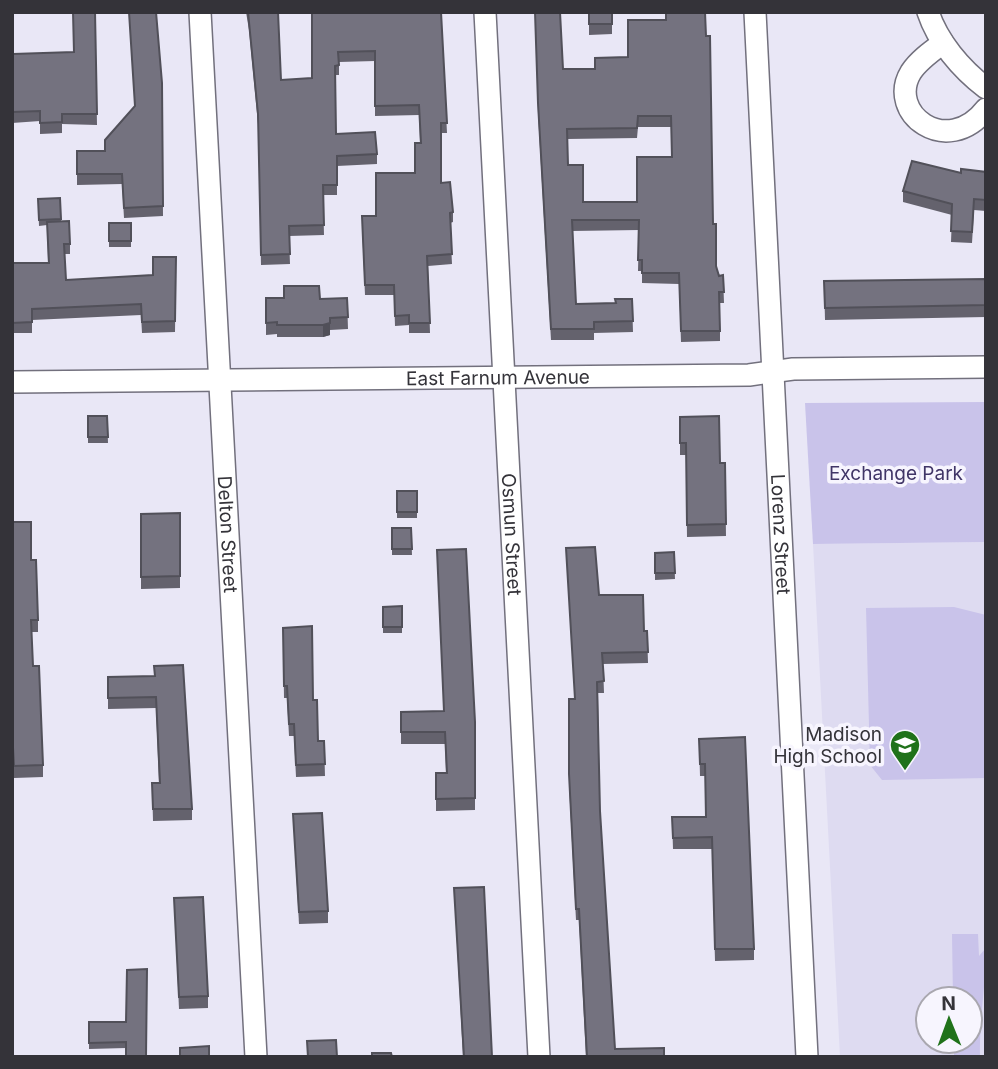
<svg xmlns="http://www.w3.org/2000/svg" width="998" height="1069" viewBox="0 0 998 1069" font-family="Inter,sans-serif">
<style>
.built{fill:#dedbf1;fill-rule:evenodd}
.green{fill:#c9c3ea}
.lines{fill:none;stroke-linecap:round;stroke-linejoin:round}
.street-casing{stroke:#72707d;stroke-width:24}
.street{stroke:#fff;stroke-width:21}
.wall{fill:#64626d;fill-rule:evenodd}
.shaded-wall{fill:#515059}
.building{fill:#74727f;stroke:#515059;stroke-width:2;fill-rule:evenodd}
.labels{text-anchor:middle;stroke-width:7;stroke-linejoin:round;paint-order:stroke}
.street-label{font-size:19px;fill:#343339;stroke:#f7f5fe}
.park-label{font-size:19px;fill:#403567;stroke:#f7f5fe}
.poi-label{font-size:19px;fill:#343339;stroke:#f7f5fe;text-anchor:end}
</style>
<rect width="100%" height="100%" fill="#e9e7f6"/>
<path class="built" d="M986,542V1057H840L813,544ZM928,999H970V1041H928Z"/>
<g class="green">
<polygon points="986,402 986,542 813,544 805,403"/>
<polygon points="954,607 986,615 986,778 882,780 870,765 866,608"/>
<path d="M952,934H978L979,956L986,948C986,985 979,1020 980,1057H954V1041H970V999H953Z"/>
</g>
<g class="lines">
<g class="street-casing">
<g id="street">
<path id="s1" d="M200,12L256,1057"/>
<path id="s2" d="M485,12L539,1057"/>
<path id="s3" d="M755,12L807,1057"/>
<path d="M928,12C938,42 961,69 986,88"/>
<path d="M943,43C932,51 919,60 911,72C886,113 947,159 986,109"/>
<path id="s4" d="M12,382L749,375L793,369L986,367"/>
</g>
</g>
<use href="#street" class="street"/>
</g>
<g class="wall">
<polygon points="95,12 97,125 62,124 62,133 40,134 40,121 12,123 12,48 13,54 74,52"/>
<polygon points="129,12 156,12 162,83 163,216 124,218 122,184 77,185 77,151 105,151 135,106"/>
<polygon points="246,12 300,12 278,13 281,80 312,78 312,12 441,12 447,133 441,133 441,183 453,212 453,222 450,223 452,264 428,266 430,333 409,333 409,325 395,326 394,295 365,295 362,226 376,216 415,173 420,143 419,115 375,116 375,61 339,62 339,75 335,75 336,134 377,154 377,164 337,166 337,195 323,195 324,235 289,236 290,264 261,265 258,124 249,30"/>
<path d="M535,12L563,69H595L628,57L666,20L713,224L716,266L719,276L723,275L724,303H720V341L681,342L679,284L642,283V271H638L639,230L572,231L576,304L616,303L632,299L633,332L594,333V340H551L538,114ZM638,127H671L672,157L637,202H583L568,165L567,139L637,138Z"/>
<polygon points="589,12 612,12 612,34 589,35"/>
<polygon points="986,172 986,211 974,210 972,243 951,242 952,215 903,202 903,191 961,173"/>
<polygon points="60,198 61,221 70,244 70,254 64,254 66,280 153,275 176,257 175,332 142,333 141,315 32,320 32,333 12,333 12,263 48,263 47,225 39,226 38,199"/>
<rect x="109" y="223" width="22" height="24"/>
<polygon points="986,279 986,317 825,320 824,281"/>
<polygon points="266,298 320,299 347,298 348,329 330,330 330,335 323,337 277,337 277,334 266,335"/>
<polygon points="88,416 107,416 108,443 88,443"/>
<polygon points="680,417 720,463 725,463 726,536 687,537 686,455 680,455"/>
<rect x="397" y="491" width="20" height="27"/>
<polygon points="180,513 180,588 141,589 141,514"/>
<polygon points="392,528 411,528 412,555 392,555"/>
<polygon points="566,548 599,595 644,631 647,631 648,663 603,664 604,693 598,693 600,811 615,1049 664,1057 586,1057 579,920 576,920 569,785 569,699 575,699"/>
<polygon points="674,552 675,579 655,580 655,553"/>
<polygon points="31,560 38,620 38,632 31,632 33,666 43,765 43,777 14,778 12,741"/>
<polygon points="402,606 402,633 383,633 383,607"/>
<polygon points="283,628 313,700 318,741 324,741 325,776 296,777 294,736 289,736 287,698 284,698"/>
<polygon points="154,676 192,809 192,820 153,821 152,783 159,783 156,708 108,709 108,677"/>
<polygon points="401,712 475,722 475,810 436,811 436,773 446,773 445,744 401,744"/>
<polygon points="699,739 754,949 754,960 715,961 712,849 673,849 672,817 705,817 705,776 700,776"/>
<polygon points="293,814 328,911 328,923 299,924"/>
<polygon points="454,888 492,1057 463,1057"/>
<polygon points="174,898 208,996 208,1008 179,1009"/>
<polygon points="89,1022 126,1022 126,1048 89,1049"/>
</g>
<polygon class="shaded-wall" points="330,323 330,335 323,337 323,325"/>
<g class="building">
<polygon points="73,12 95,12 97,114 62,114 62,122 40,123 40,111 12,112 12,48 13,54 74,52"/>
<polygon points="129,12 156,12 162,83 163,206 124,208 122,174 77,174 77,151 105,151 105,140 135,106"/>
<polygon points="248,12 278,12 281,80 312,78 312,12 441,12 447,123 441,123 441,183 450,182 453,212 450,213 452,254 427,256 430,323 409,323 409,315 395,316 394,285 365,285 362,216 376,216 376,173 415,173 415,143 421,143 419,105 375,106 375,51 338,52 339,65 335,66 336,134 375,132 377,154 337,156 337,185 323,185 324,225 289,226 290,254 261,255 258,114"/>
<path d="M535,12H560L563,69H595V58L628,57V20H666V12H705L706,36H710L713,224H716V266L719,276L723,275L724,292H719L720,331H681L679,273H642V260H638L639,220H572L576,304L616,303L615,299H632L633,321L594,322V329H551L538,103ZM638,116H671L672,157H637V202H583V165H568L567,129L637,128Z"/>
<rect x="589" y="12" width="23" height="12"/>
<polygon points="912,161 961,173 961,169 986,172 986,200 974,199 972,232 951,231 952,204 903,191"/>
<polygon points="60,198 61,219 39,220 38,199"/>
<polygon points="69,221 70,244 64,244 66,280 153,275 153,257 176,257 175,321 142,322 141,304 32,309 32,322 12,323 12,263 49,263 47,222"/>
<rect x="109" y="223" width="22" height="18"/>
<polygon points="986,279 986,305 825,308 824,281"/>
<polygon points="284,286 319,286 320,299 347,298 348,317 330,318 330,323 323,325 277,325 277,322 266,323 266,298 284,298"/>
<polygon points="88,416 107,416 108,437 88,437"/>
<polygon points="719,416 720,463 725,463 726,524 687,525 686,443 680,443 680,417"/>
<rect x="397" y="491" width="20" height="21"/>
<polygon points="180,513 180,576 141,577 141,514"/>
<polygon points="12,522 31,522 31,560 36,560 38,620 31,620 33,666 39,666 43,765 14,766 12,729"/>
<polygon points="392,528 411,528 412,549 392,549"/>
<polygon points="595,547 599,595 643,595 644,631 647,631 648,652 602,653 604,681 597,682 600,811 615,1049 664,1048 664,1057 587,1057 579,909 576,909 569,774 569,699 575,699 566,548"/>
<polygon points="466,549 475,722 475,798 436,799 436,773 447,773 445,732 401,732 401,712 444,711 437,550"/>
<polygon points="674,552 675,573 655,573 655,553"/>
<polygon points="402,606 402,627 383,627 383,607"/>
<polygon points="312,626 313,700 317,700 318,741 324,741 325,764 296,765 294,724 289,724 287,686 284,686 283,628"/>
<polygon points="183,665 192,809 153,809 152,783 160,783 156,697 108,698 108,677 155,676 154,666"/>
<polygon points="745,737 754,949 715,949 712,837 673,838 672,817 706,817 705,764 700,764 699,739"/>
<polygon points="322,813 328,911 299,912 293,814"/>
<polygon points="484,887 492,1057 464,1057 454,888"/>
<polygon points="203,897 208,996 179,997 174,898"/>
<polygon points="147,969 146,1057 126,1057 126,1042 89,1043 89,1022 126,1022 127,970"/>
<polygon points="336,1040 337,1057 308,1057 307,1041"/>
<polygon points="209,1046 209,1057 180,1057 180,1048"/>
<polygon points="372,1053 391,1053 392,1057 372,1057"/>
</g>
<defs>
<g id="school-pin" transform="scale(1.575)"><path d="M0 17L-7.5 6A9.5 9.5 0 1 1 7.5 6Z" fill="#20721a" stroke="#f7f5fe"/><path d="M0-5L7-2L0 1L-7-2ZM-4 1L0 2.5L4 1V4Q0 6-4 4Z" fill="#fff"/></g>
</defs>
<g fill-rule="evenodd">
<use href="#school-pin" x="905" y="745"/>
</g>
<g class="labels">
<g class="street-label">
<text dy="7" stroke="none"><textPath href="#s4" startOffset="486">East Farnum Avenue</textPath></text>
<text dy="7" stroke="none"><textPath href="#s3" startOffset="523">Lorenz Street</textPath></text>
<text dy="7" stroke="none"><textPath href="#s1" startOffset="523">Delton Street</textPath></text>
<text dy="7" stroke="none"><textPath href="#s2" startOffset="523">Osmun Street</textPath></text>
</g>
<g class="park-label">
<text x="896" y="480">Exchange Park</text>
</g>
<g class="poi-label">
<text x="882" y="741">Madison<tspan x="882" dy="22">High School</tspan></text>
</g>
</g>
<rect width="998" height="1069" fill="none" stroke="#343339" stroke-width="28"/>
<g transform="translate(949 1020) rotate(359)"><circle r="33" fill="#f7f5fe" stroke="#a9a7af" stroke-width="2"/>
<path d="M0-5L12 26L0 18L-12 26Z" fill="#20721a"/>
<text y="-10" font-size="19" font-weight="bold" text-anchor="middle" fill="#343339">N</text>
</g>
</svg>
